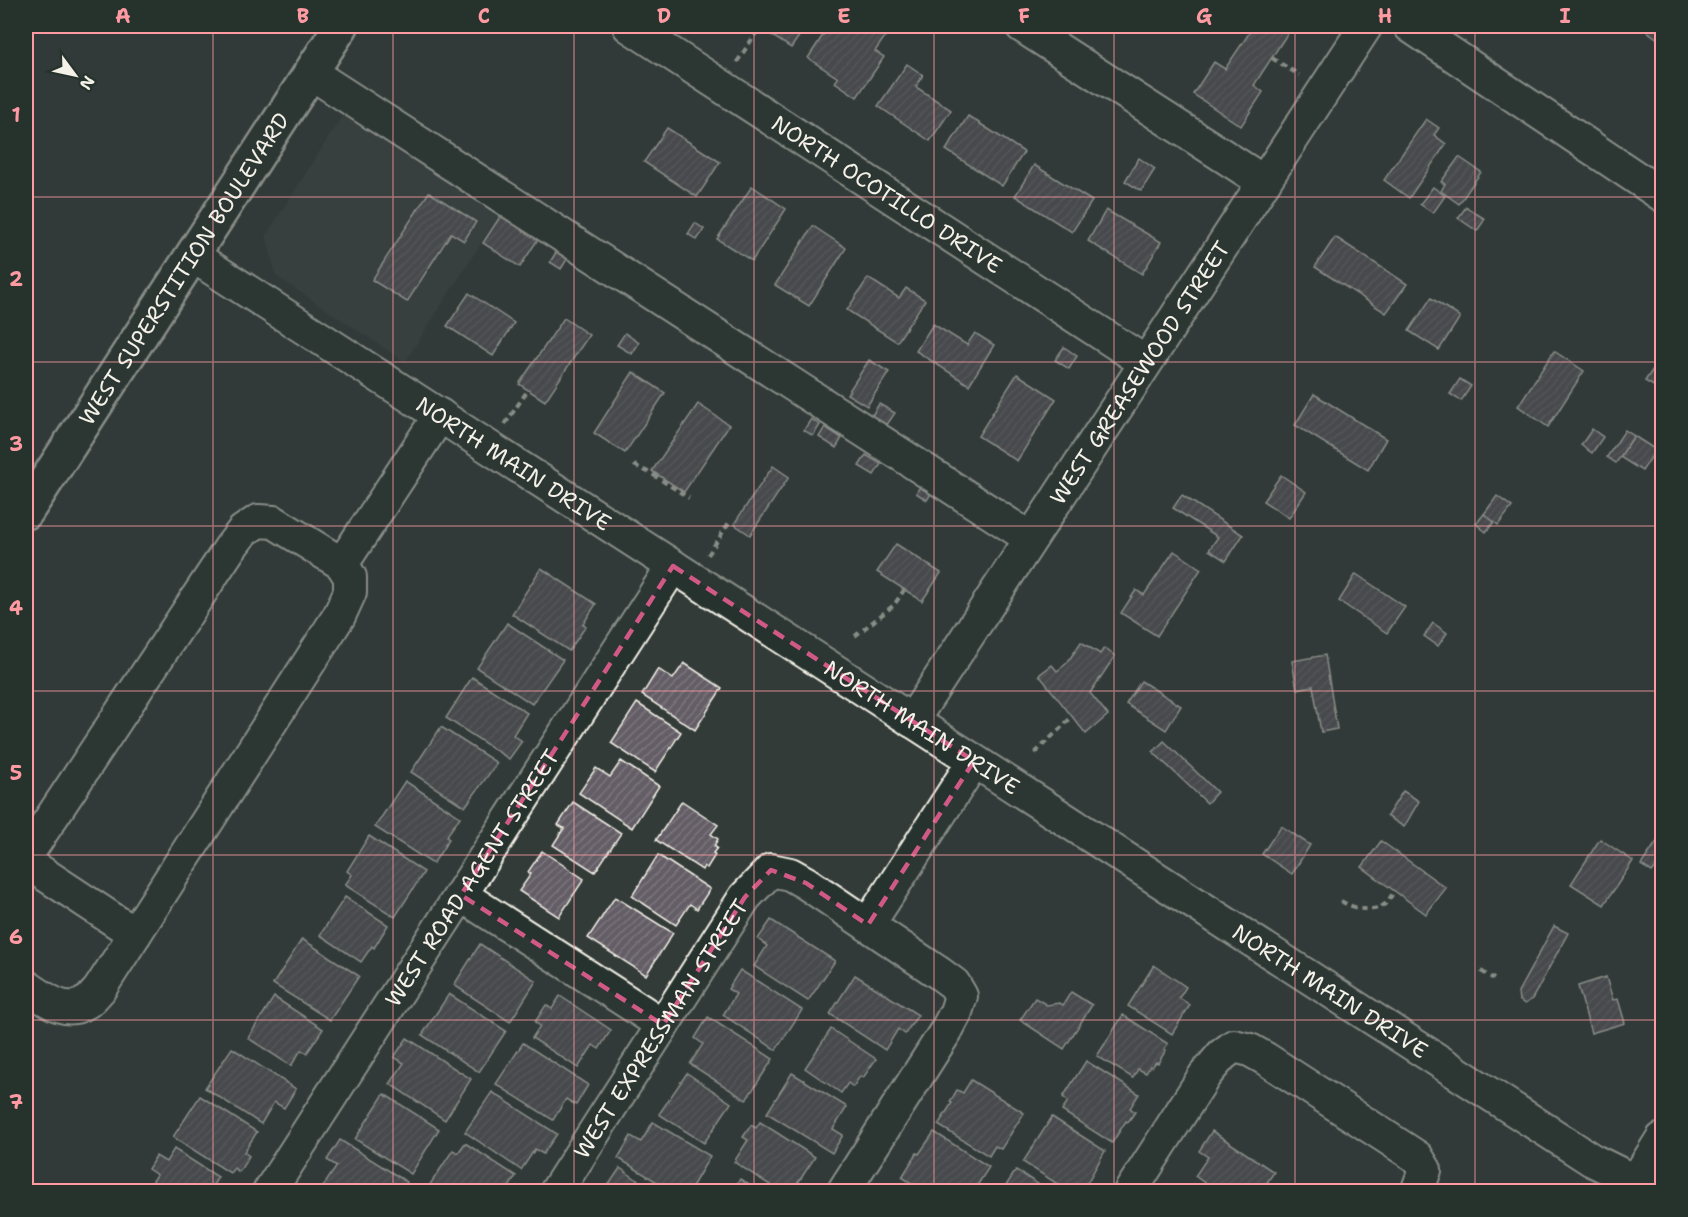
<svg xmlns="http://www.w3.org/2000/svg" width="1688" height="1217" viewBox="0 0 1688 1217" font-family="'Shantell Sans',sans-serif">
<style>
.built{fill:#414546}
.building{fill:url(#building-hatch);stroke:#f4f1e8;stroke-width:1.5}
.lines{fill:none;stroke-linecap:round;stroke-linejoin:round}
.minor-casing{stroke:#f4f1e8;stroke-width:36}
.major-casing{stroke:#f4f1e8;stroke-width:38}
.path{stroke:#f4f1e8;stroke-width:4;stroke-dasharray:6 4.5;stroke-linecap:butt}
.minor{stroke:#26332d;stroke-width:32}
.major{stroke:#26332d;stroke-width:33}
.marked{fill:none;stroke:#d15985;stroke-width:4.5;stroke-dasharray:12 8;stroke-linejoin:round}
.grid{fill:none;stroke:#ff9aa2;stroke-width:1.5;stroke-opacity:0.55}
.labels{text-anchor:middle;stroke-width:4.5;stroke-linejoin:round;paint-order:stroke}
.street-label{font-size:22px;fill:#f4f1e8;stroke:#26332d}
.neatline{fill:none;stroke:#ff9aa2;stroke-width:2}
.grid-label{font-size:20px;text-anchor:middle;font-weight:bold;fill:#ff9aa2}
</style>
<defs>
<pattern id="building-hatch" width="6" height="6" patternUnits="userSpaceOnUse" patternTransform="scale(1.5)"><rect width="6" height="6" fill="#645d66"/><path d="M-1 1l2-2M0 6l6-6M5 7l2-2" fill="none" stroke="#7b757c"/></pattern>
</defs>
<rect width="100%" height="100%" fill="#323b38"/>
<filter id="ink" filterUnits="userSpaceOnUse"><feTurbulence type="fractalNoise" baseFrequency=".0167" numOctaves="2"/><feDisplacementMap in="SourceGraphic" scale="12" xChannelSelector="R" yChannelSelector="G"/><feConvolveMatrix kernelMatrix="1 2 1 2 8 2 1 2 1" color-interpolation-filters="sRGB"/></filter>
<g filter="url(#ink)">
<polygon class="built" points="348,107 503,209 405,362 276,276 266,235"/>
<g class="building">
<polygon points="757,26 806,26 791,48"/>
<polygon points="829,26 880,26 889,31 875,51 884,57 857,97 835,82 838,78 808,58"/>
<polygon points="1254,26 1288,26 1291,28 1254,85 1263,92 1241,126 1193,94 1214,62 1225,69"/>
<polygon points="1640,26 1662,26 1662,42"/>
<polygon points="907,64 923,75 916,87 951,110 930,141 878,106"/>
<polygon points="968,116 1024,152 1002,186 946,150"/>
<polygon points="1426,119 1439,128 1434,135 1446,144 1409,198 1384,180"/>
<polygon points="667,128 720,162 697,197 644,162"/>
<polygon points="1459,157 1481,172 1459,204 1441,191 1445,184 1441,182"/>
<polygon points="1139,158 1155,169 1141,191 1125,181"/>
<polygon points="1034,165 1092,201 1072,232 1015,196"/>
<polygon points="752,186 786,209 752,261 717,239"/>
<polygon points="1433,187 1445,196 1433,213 1420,204"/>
<polygon points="429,192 476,222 464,241 451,233 407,302 372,280"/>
<polygon points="1466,207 1485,219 1477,231 1458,218"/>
<polygon points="1106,210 1161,242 1142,274 1088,241"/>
<polygon points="503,212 540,236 520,267 483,243"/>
<polygon points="695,223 704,229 697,240 688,234"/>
<polygon points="813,226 846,248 809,306 775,285"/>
<polygon points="1335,237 1407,284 1386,313 1315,267"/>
<polygon points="560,246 571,253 561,269 550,262"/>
<polygon points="868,278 899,298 906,288 925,300 897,342 847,310"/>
<polygon points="469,293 514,323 493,356 447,326"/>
<polygon points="1431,298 1460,317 1439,350 1409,331"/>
<polygon points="564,318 589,335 545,401 519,384"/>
<polygon points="933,324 967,345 975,333 994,345 969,385 916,351"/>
<polygon points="625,333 639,343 632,354 617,345"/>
<polygon points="1064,347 1077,356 1069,369 1055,360"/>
<polygon points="1554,351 1584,371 1548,427 1518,406"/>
<polygon points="869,360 889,372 867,406 847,394"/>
<polygon points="1653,369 1662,375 1662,379 1657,388 1645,381"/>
<polygon points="633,372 665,393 625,453 594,433"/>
<polygon points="1017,374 1056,399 1017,461 978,436"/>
<polygon points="1460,379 1471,386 1461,401 1450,394"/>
<polygon points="1314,394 1386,439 1368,470 1295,425"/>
<polygon points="698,404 729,425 684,492 652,471"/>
<polygon points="879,404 895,413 886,426 871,417"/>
<polygon points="811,419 820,425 813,436 804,430"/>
<polygon points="825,427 842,438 836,448 819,437"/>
<polygon points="1592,429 1603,437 1592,453 1581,445"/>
<polygon points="1625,430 1634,436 1616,463 1607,457"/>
<polygon points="1634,436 1656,450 1642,471 1620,457"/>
<polygon points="866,455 881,464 874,475 859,466"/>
<polygon points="773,466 789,477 750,535 734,524"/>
<polygon points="1281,475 1306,492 1289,518 1263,501"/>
<polygon points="923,482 934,489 927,500 916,493"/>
<polygon points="1182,495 1243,535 1226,561 1209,550 1218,537 1173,508"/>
<polygon points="1497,496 1512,507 1498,525 1484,514"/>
<polygon points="1484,514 1494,522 1486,532 1476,524"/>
<polygon points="896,544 941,573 922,601 877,572"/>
<polygon points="1174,551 1201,569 1157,636 1121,613 1136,590 1144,595"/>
<polygon points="541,568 596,604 583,624 586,626 569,651 512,614"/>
<polygon points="1356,574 1405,607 1387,633 1339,601"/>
<polygon points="507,623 563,660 532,704 477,668"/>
<polygon points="1433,623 1447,633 1438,646 1424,636"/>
<polygon points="1081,642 1100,654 1104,648 1115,656 1090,693 1108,715 1086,734 1039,675 1052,665 1057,671 1067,663"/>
<polygon points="1325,655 1337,729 1321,732 1313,686 1297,689 1292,661"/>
<polygon points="684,663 722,688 695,730 642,695 658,669 673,679"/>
<polygon points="472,677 527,713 513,735 522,741 509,759 446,718"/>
<polygon points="1141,681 1181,706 1166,730 1126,704"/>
<polygon points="637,703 681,732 655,772 611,743"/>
<polygon points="441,727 497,763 465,807 411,772"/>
<polygon points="1164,741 1217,792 1207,803 1153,752"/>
<polygon points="621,761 659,786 632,828 579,793 596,768 610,777"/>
<polygon points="405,781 460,817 446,837 449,839 433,864 375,827"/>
<polygon points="1403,791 1419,801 1404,827 1387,816"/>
<polygon points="682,801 718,825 711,834 718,839 714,846 717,848 713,853 715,855 707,868 704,866 702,870 656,840"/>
<polygon points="573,802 621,833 595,872 553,845 564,828 558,825"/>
<polygon points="1281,826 1310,845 1292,874 1262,854"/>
<polygon points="1662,834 1662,872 1656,867 1652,872 1641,865"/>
<polygon points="369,836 424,872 395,917 345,885 352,875 347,871"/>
<polygon points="1600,839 1633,861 1604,905 1571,884"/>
<polygon points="1381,841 1446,888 1426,914 1362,867"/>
<polygon points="542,851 584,879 559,917 519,891 531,874 528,872"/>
<polygon points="658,855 710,889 697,909 690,904 676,925 632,896"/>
<polygon points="345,897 388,925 374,948 372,946 361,962 320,935"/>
<polygon points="615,897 673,933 646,975 588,938"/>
<polygon points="771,920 835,961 808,1001 754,966 767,946 758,939"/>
<polygon points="1554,926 1568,933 1532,999 1525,1004 1519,1000 1518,992"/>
<polygon points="302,939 359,976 330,1020 273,984"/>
<polygon points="480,944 536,981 510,1022 454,985"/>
<polygon points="1154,965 1186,987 1179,998 1190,1005 1172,1034 1128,1006"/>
<polygon points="740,970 802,1010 776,1050 723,1015 736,994 728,989"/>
<polygon points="855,975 918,1015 905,1034 898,1029 885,1050 830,1014"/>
<polygon points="1606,977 1613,1000 1618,999 1625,1023 1591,1033 1578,986"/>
<polygon points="1071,992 1092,1005 1064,1049 1020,1020 1035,998 1047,1005 1059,1003 1063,1005"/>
<polygon points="449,994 506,1031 479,1072 422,1035"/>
<polygon points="560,996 611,1030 599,1049 593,1045 578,1068 532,1038 540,1026 535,1022 546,1005 552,1009"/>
<polygon points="274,997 323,1029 307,1053 301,1050 291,1066 248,1038"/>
<polygon points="1123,1015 1168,1044 1164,1049 1166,1050 1158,1063 1156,1062 1152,1067 1150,1066 1146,1073 1138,1069 1133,1078 1097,1056"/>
<polygon points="708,1017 773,1059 746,1100 690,1064 703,1044 695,1038"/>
<polygon points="831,1029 876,1059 863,1078 860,1076 853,1087 848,1083 841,1093 805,1068"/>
<polygon points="407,1038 471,1079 445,1120 390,1084 404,1063 394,1057"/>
<polygon points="523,1043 588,1085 576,1105 566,1099 553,1120 496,1084"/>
<polygon points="232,1048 296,1089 284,1108 274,1102 261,1124 205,1088"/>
<polygon points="1086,1061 1139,1094 1130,1108 1135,1112 1128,1122 1126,1121 1112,1143 1062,1111 1068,1101 1063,1097"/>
<polygon points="687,1073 731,1103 704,1143 659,1114"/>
<polygon points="792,1073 847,1107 833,1129 843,1135 832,1153 767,1113"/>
<polygon points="971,1080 1024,1113 1001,1149 995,1146 989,1156 938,1125 952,1103 950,1102 957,1090 963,1093"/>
<polygon points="492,1092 557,1134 543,1154 535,1149 521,1170 465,1132"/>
<polygon points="384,1094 439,1129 411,1174 355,1139"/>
<polygon points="200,1096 257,1132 244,1152 249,1156 239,1172 234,1168 230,1173 173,1137"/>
<polygon points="1052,1117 1105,1151 1082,1192 1070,1192 1023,1162"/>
<polygon points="653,1122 710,1156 689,1192 673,1192 618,1158 631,1136 641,1142"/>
<polygon points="760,1122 815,1157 792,1192 781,1192 734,1162 748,1140 743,1137 751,1125 756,1128"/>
<polygon points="1212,1131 1274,1172 1261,1192 1217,1192 1195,1176 1208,1157 1199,1151"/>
<polygon points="934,1132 989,1167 973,1192 925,1192 902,1177 917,1153 919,1154"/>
<polygon points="340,1140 407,1182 401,1192 328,1192 322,1188 337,1166 327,1160"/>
<polygon points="465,1143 516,1176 506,1192 431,1192 427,1189 453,1150 458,1153"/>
<polygon points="174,1149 218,1177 209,1192 147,1190 157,1175 148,1169 156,1156 166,1162"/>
<polygon points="620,1168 655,1192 604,1192"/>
<polygon points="1016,1170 1050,1192 1002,1192"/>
<polygon points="740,1179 760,1192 732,1192"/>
</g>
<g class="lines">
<g class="minor-casing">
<g id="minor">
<path id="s1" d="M629,26L1145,362"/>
<polyline points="1022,26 1264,182"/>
<polyline points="1410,26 1662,195"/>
<polyline points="311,73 1030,538"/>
<path id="s2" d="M193,256L1592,1160L1657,1192"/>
<polyline points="342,564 440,415"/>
<path id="s3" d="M912,721L1366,26"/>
<path d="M26,856L230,548L243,531L258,521L274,522L342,564L350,577V592L339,616L99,990C95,994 90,1001 85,1003C64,1016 43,997 26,986"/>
<polyline points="26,862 135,934"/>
<polyline points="461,895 663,1025"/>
<polyline points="868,925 974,761"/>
<path id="s4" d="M269,1192L673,566"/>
<path id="s5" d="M556,1192L745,897L771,870L790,874L806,883L939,973L954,984L961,996L956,1012L946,1031L843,1192"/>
<polyline points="1130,1192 1205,1075 1222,1055 1234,1046 1250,1050 1266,1059 1417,1157 1425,1170 1417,1192"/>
<polyline points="1629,1192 1662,1139"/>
</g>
</g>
<g class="major-casing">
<g id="major">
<path id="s6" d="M26,512L341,26"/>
</g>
</g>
<g class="path">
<polyline points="1272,58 1299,75"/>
<polyline points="737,62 760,27"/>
<polyline points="505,424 528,390"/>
<polyline points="634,465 652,474 689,498"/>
<polyline points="708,555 730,521"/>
<polyline points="855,636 894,605 904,590"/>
<polyline points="1035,753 1072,717"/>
<path d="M1341,901C1352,908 1374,914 1385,904C1389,900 1392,895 1394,891"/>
<polyline points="1481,971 1494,979"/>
</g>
<use href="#minor" class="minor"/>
<use href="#major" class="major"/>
</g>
</g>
<path d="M0 0H1688V1217H0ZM673,566L974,761L868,925L806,883L771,870L745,897L663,1025L461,895Z" fill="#323b38" fill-opacity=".55" fill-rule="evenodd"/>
<path class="marked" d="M673,566L974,761L868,925L806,883L771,870L745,897L663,1025L461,895Z"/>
<path class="grid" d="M213,26V1192M393,26V1192M574,26V1192M754,26V1192M934,26V1192M1114,26V1192M1295,26V1192M1475,26V1192M26,197H1662M26,362H1662M26,526H1662M26,691H1662M26,855H1662M26,1020H1662"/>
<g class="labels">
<g class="street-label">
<text dy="8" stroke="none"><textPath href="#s1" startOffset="308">NORTH OCOTILLO DRIVE</textPath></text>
<text dy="8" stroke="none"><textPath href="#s6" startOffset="290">WEST SUPERSTITION BOULEVARD</textPath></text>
<text dy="8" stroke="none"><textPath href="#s3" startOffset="416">WEST GREASEWOOD STREET</textPath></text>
<text dy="8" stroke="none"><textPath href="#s2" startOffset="382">NORTH MAIN DRIVE</textPath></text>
<text dy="8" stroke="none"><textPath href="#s2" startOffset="868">NORTH MAIN DRIVE</textPath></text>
<text dy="8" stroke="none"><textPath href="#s4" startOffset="374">WEST ROAD AGENT STREET</textPath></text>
<text dy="8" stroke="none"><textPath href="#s2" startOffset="1354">NORTH MAIN DRIVE</textPath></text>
<text dy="8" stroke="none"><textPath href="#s5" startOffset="194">WEST EXPRESSMAN STREET</textPath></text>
</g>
</g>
<rect width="1688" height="1217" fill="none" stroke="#26332d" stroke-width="66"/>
<g transform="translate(75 75) rotate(123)" stroke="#26332d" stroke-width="4.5" paint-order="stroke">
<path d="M0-4.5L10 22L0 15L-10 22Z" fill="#f4f1e8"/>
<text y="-9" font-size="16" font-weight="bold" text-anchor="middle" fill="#f4f1e8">N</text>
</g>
<rect x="33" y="33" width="1622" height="1151" class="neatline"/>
<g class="grid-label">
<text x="123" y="23">A</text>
<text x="303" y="23">B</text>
<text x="484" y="23">C</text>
<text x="664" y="23">D</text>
<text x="844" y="23">E</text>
<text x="1024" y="23">F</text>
<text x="1204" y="23">G</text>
<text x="1385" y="23">H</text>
<text x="1565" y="23">I</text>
<text x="16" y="122">1</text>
<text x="16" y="286">2</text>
<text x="16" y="451">3</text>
<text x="16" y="615">4</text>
<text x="16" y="780">5</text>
<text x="16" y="944">6</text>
<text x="16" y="1109">7</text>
</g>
</svg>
